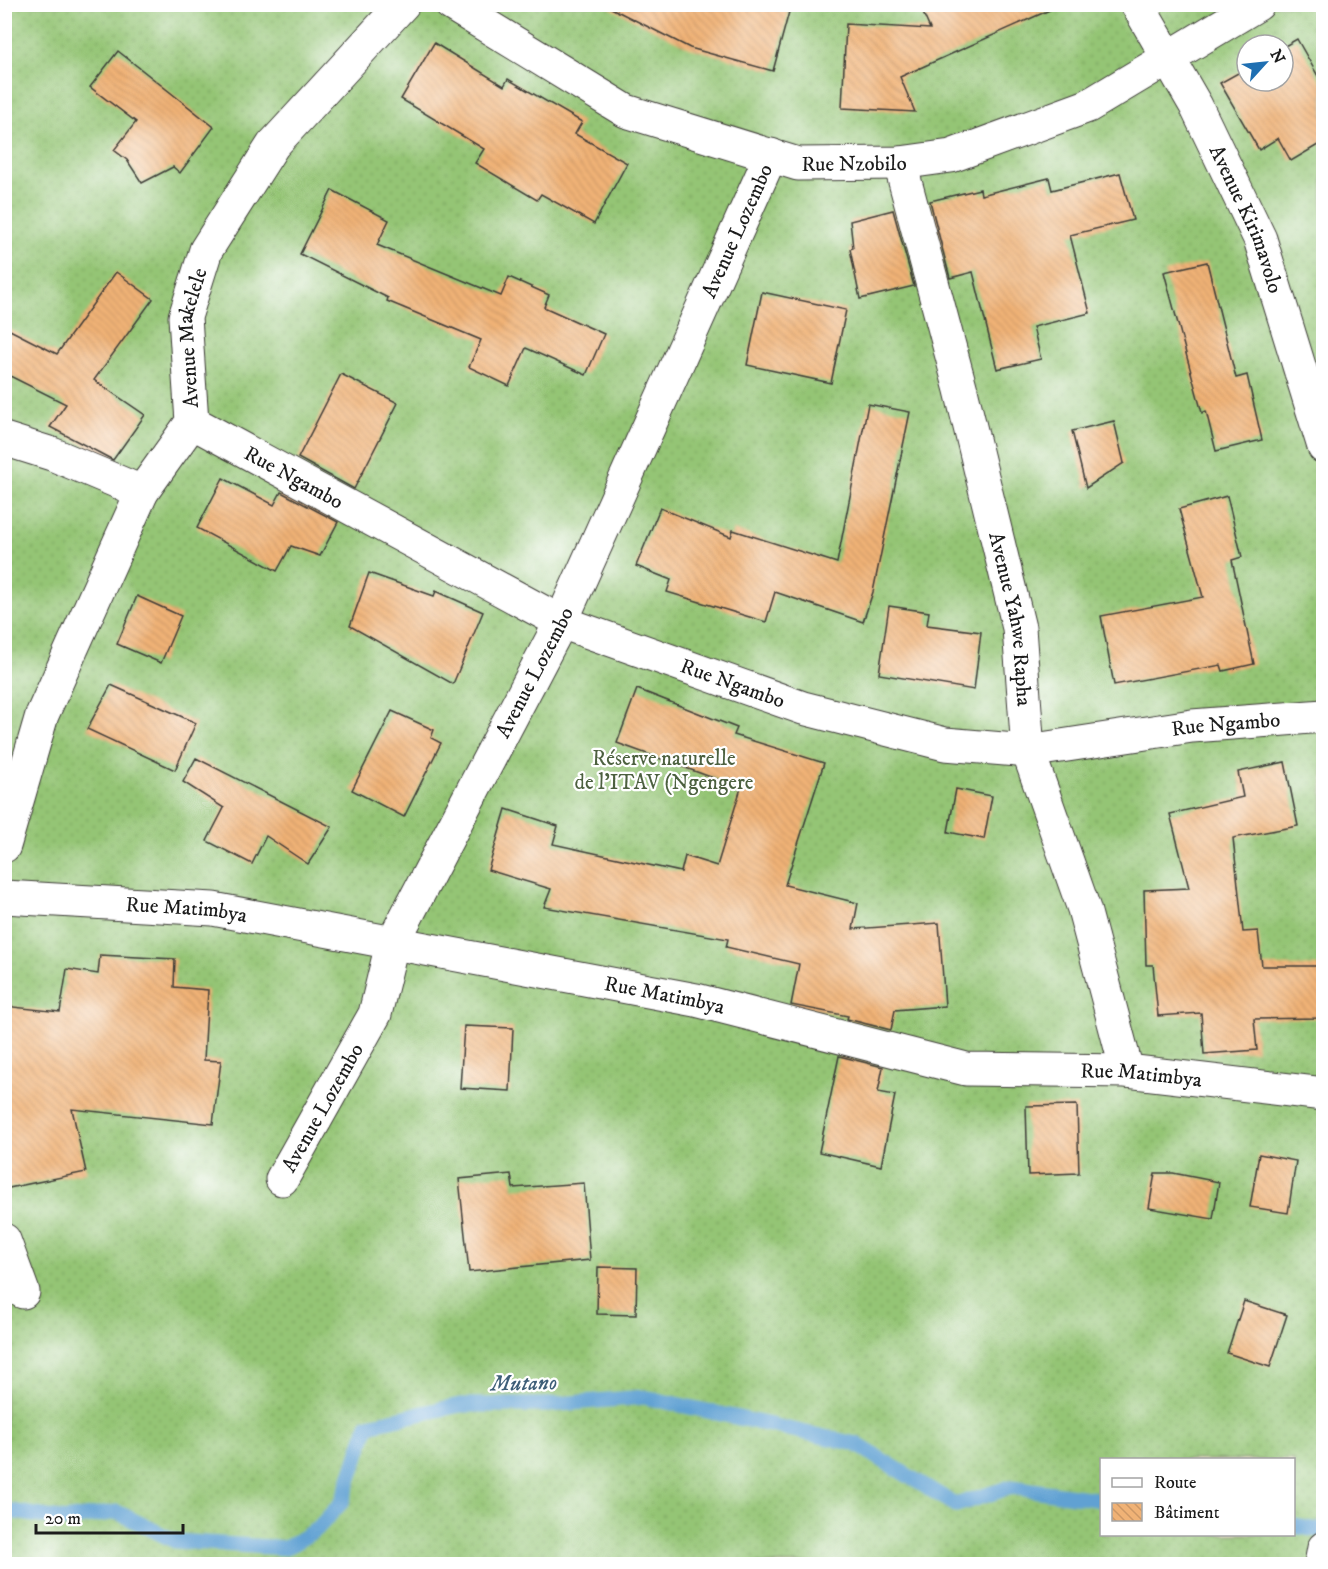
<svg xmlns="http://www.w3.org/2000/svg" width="1328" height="1569" viewBox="0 0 1328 1569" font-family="'IM FELL DW Pica',serif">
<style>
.grass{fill:url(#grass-dots);stroke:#587048;stroke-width:1.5;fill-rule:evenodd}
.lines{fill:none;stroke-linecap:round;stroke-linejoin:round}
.stream{stroke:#60a1d3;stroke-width:15}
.building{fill:url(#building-back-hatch)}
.minor-casing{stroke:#3c3a36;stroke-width:35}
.minor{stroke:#fff;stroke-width:33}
.labels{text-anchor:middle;stroke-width:4.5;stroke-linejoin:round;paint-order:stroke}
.street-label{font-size:21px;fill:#1c1c1c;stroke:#fff}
.park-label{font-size:21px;fill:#4c603f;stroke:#fff}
.water-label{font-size:22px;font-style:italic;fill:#3e5e78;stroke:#fff}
</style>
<defs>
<pattern id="grass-dots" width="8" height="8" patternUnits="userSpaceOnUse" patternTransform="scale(1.5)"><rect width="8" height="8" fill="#94c574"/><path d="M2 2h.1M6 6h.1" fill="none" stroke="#7fa964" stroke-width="1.8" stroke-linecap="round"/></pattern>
<pattern id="building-back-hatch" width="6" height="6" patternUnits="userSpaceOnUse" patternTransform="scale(1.5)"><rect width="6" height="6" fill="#f0b276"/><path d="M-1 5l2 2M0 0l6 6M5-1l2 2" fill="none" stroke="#cd9866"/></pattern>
</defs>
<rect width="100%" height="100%" fill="#fff"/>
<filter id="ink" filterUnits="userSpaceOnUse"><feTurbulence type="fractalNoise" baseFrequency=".0167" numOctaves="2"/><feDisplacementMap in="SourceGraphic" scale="12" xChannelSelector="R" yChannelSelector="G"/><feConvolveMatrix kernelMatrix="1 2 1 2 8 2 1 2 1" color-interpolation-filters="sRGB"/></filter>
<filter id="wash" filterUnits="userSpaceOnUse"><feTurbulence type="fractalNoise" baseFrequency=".008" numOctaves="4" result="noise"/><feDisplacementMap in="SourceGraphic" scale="24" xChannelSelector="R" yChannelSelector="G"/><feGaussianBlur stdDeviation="1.35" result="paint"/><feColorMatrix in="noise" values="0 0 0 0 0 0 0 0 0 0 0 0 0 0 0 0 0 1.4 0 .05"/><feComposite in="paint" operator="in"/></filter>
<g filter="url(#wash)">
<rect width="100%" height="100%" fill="#efe3c6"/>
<path class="grass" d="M5,5H1323V1564H5ZM1247,45H1283V81H1247ZM1102,1460H1294V1534H1102Z"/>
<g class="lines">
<g class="stream">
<polyline points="4,1510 65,1520 117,1512 175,1541 286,1548 317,1529 342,1502 368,1425 460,1405 548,1405 644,1397 856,1444 956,1505 1011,1487 1102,1500"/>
<polyline points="1294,1526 1324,1531"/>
</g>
</g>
<g id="blocks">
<g class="building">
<polygon points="603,4 765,4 789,12 773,71 690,48"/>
<polygon points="919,4 1063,4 900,77 915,112 842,108 846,24 930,29"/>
<polygon points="1297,39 1323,85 1323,142 1291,161 1278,138 1259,150 1220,83 1247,68 1247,81 1283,81 1283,47"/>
<polygon points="434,43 504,86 508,79 582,122 575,134 627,163 594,224 541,194 537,200 475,163 484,149 401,99"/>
<polygon points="118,51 214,127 180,173 173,167 142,183 127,160 114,150 136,122 90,87"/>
<polygon points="1120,173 1133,220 1070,235 1090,313 1033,327 1041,359 997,369 973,272 950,278 930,201 980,189 981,195 1049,178 1052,190"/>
<polygon points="332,190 389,220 377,245 501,296 509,277 549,295 544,307 604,334 586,375 526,348 509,386 469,367 481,340 387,301 388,298 300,254"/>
<polygon points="893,210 914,286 860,299 850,249 853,248 850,221"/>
<polygon points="1207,262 1236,378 1247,375 1262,440 1216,451 1206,411 1202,413 1164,272"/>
<polygon points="116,272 153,299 94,380 145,415 113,460 50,427 66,404 4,373 4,327 57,354"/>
<polygon points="762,292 846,310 831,383 747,365"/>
<polygon points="341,374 398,403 354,489 298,458"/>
<polygon points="868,404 910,412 873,592 863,622 775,592 766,622 667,592 671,580 636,566 660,508 731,537 733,530 837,563"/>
<polygon points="1114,421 1124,463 1086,488 1072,431"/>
<polygon points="223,478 274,505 281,492 338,522 320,556 291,546 277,571 197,528"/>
<polygon points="1227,496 1242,557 1232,560 1254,664 1223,671 1221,665 1114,685 1101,616 1203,597 1179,509"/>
<polygon points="369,573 434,596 436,591 483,612 453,684 350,626"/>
<polygon points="137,596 181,616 161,663 117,644"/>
<polygon points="889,606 929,612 927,625 981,632 974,690 879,674"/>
<polygon points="111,685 196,723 175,770 87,729"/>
<polygon points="637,689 737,728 734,735 824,763 785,885 858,903 853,929 939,923 945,1006 895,1010 891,1030 847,1019 848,1016 791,1005 799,964 726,947 728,939 544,907 551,889 488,870 506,809 558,826 553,844 681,872 685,856 717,866 741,788 617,743"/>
<polygon points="392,711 434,730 431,738 441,743 404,817 352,790"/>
<polygon points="196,758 332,827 308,864 266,836 252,864 207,841 224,808 183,782"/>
<polygon points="1285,762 1298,826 1233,838 1243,932 1258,931 1262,966 1323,966 1323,1018 1254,1019 1257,1050 1204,1054 1201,1013 1158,1016 1153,965 1146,965 1144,890 1189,888 1170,814 1243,797 1238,772"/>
<polygon points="956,789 992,796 984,839 948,832"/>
<polygon points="100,955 175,959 174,987 208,990 204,1060 221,1061 213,1124 72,1109 86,1172 4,1189 4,1006 60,1012 67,969 98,974"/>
<polygon points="464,1026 513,1028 510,1091 460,1088"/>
<polygon points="839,1056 883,1067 878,1092 895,1095 881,1166 819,1152"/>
<polygon points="1077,1105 1079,1173 1028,1175 1026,1106"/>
<polygon points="1259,1154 1296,1161 1288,1213 1250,1207"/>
<polygon points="1155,1173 1173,1173 1219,1182 1213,1219 1149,1208"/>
<polygon points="511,1174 513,1188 584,1183 590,1260 469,1272 459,1179"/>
<polygon points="598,1267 637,1268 636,1315 597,1314"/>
<polygon points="1244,1301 1287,1315 1270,1367 1227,1353"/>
</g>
</g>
</g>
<g filter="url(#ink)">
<use href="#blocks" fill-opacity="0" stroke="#3c3a36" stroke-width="1.5"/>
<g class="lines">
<g class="minor-casing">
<g id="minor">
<path id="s1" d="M451,4L626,111L798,164L900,163L951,156L1088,106L1258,4"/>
<path id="s2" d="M1137,4L1196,106L1260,239L1324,447"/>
<path id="s3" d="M900,163L961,390L1019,628L1028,751L1084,909L1127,1071"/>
<path id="s4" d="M192,422L561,622L803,708L945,744L1028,751L1192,726L1324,716"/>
<polyline points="4,439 52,454 142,492"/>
<path id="s5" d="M4,846L42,715L142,492L192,422L185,317L206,250L273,145L403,4"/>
<path id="s6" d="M4,897L213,909L696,1000L966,1069L1127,1071L1324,1094"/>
<path id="s7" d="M282,1179L375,1014L392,944L561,622L771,155"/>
<polyline points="4,1240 23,1292"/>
<polyline points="1321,1564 1324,1548"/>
</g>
</g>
<use href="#minor" class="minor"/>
</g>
</g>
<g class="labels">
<g class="street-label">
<text dy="7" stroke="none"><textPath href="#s1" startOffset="441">Rue Nzobilo</textPath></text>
<text dy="7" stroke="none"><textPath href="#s2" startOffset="242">Avenue Kirimavolo</textPath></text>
<text dy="7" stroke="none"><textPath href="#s7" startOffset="1054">Avenue Lozembo</textPath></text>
<text dy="7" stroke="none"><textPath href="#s5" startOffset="552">Avenue Makelele</textPath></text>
<text dy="7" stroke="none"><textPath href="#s4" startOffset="116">Rue Ngambo</textPath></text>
<text dy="7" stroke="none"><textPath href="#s3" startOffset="470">Avenue Yahwe Rapha</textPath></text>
<text dy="7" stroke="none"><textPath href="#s7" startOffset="568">Avenue Lozembo</textPath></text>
<text dy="7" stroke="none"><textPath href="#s4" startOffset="602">Rue Ngambo</textPath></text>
<text dy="7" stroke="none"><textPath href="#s4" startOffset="1106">Rue Ngambo</textPath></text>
<text dy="7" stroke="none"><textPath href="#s6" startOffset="183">Rue Matimbya</textPath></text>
<text dy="7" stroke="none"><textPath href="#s6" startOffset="669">Rue Matimbya</textPath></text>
<text dy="7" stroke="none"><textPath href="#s6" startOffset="1155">Rue Matimbya</textPath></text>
<text dy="7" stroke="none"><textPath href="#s7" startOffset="82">Avenue Lozembo</textPath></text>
</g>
<g class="park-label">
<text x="664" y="765">Réserve naturelle<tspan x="664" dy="24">de l'ITAV (Ngengere</tspan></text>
</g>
<g class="water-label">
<text transform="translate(524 1382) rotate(-1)" y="8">Mutano</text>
</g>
</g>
<rect width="1328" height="1569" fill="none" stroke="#fff" stroke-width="24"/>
<rect x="1100" y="1458" width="195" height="78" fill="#ffffff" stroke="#a4a4a4" stroke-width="1.5"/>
<rect x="1112" y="1478" width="30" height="9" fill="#ffffff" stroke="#a4a4a4" stroke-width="1.5"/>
<text x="1154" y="1488" font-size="18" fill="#1c1c1c">Route</text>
<rect x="1112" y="1503" width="30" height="18" fill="url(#building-back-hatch)" stroke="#a4a4a4" stroke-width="1.5"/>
<text x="1154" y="1518" font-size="18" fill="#1c1c1c">Bâtiment</text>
<g transform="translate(1265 63) rotate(63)"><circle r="28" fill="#ffffff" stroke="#a4a4a4" stroke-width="1.5"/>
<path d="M0-4.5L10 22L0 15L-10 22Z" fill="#1f6fb2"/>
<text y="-9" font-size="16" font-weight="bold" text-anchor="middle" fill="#1c1c1c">N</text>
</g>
<path d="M36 1524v9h147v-9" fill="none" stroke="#1c1c1c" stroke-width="3"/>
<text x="45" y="1524" font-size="18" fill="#1c1c1c" stroke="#ffffff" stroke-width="4.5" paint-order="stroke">20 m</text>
</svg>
